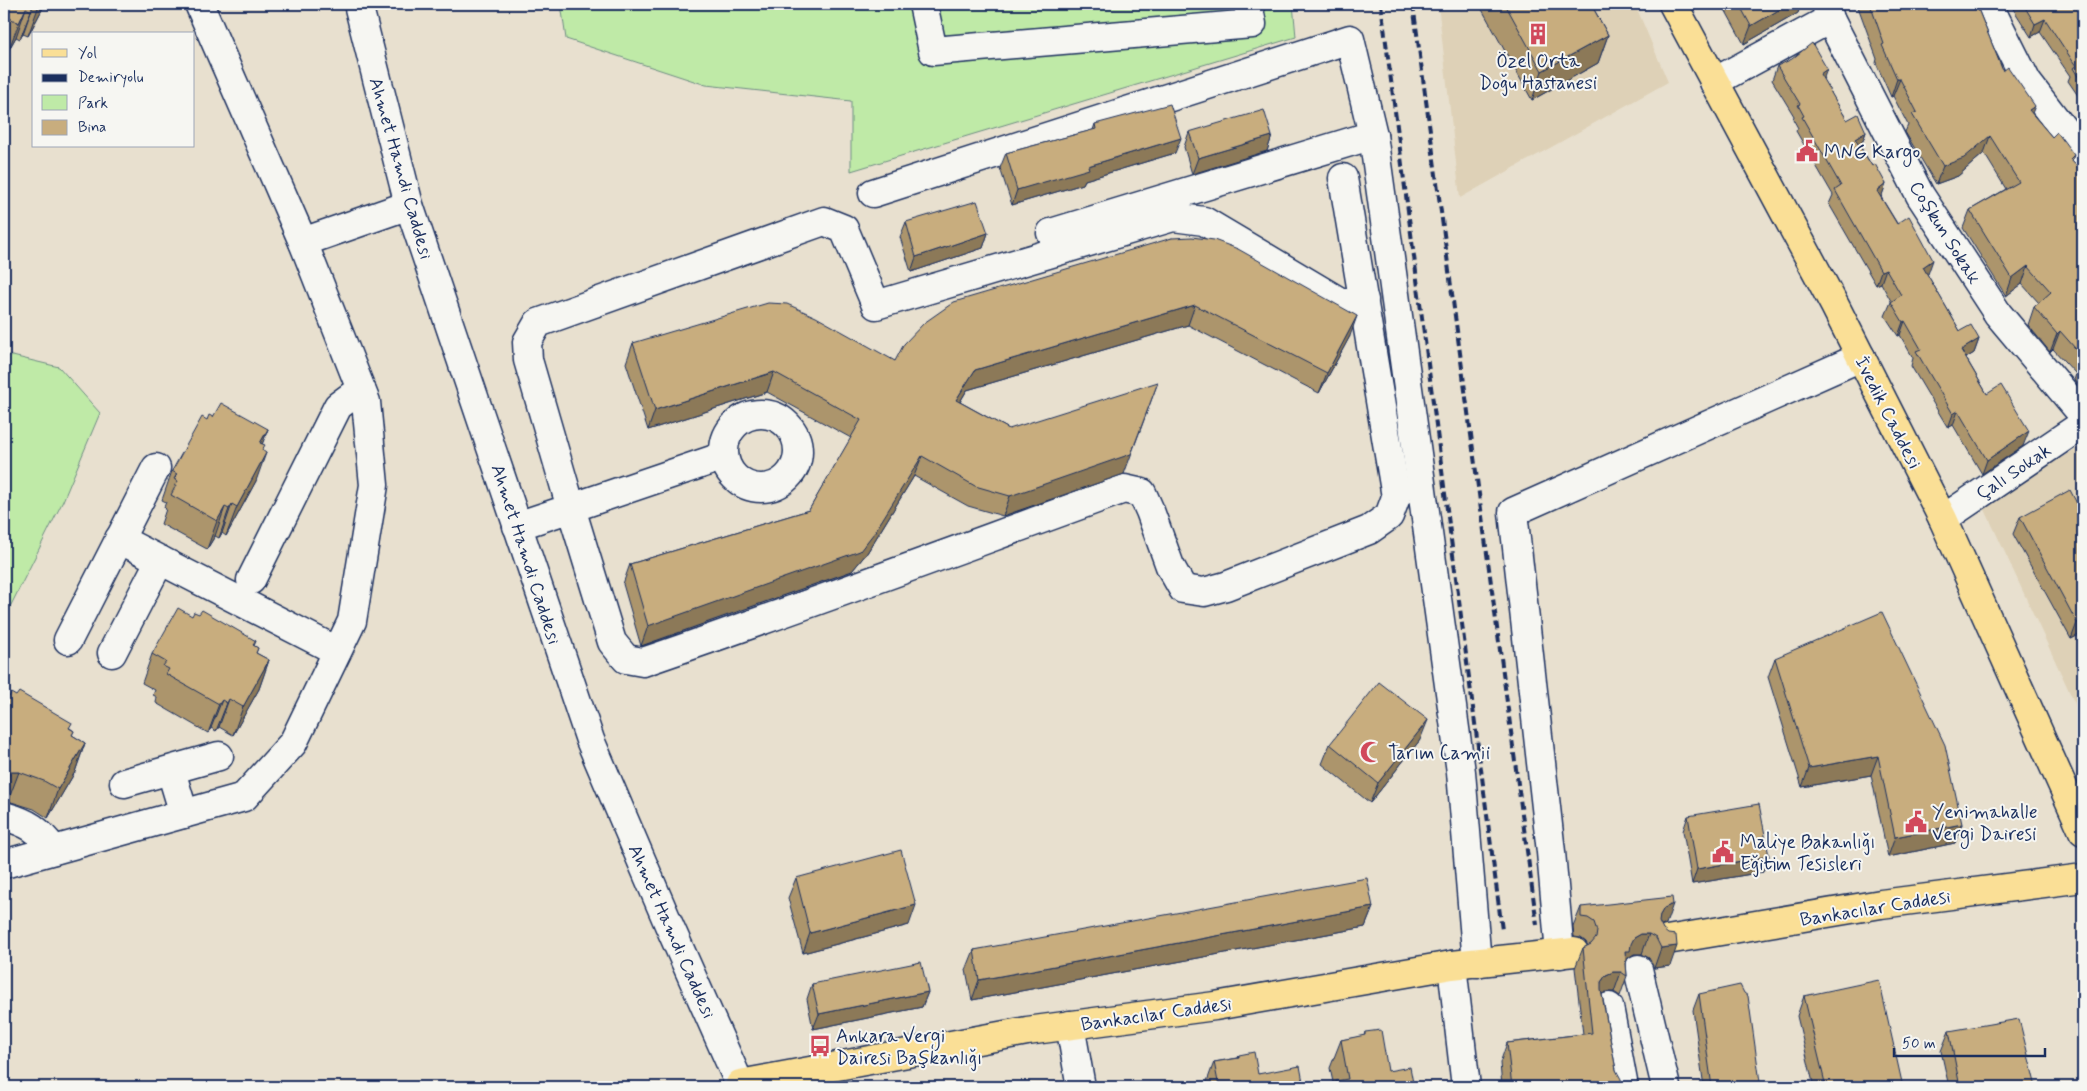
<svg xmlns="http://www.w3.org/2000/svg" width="2087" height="1091" viewBox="0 0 2087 1091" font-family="Mynerve,sans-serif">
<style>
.built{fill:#ded1b7}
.green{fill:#bfeaa7;stroke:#6d8c82}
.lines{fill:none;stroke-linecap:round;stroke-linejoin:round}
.minor-casing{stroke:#1b2f5e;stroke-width:31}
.major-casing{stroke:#1b2f5e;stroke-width:31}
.minor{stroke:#f6f6f2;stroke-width:28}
.major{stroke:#fadf96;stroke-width:28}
.rail{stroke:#1b2f5e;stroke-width:4;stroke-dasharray:8 4;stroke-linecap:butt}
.wall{fill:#ac956c;stroke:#1b2f5e}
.shaded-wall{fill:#8c7958;stroke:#1b2f5e}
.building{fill:#c8ad7e;stroke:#1b2f5e}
.labels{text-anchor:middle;stroke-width:4;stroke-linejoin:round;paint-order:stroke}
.poi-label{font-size:19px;fill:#1b2f5e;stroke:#f6f6f2;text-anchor:start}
.street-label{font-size:19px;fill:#1b2f5e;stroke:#f6f6f2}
</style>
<rect width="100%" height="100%" fill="#e8e0cf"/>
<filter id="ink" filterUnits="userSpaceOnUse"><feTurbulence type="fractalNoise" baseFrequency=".02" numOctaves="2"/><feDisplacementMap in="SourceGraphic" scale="10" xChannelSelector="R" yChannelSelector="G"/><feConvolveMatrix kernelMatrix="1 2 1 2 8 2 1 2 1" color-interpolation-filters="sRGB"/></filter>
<g filter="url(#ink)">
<g class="built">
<polygon points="1438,4 1635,4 1668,82 1460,198"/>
<polygon points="2083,445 2083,721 1982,503"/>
</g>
<g class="green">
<polygon points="561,4 1293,4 1296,37 851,171 851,101 706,85 566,39"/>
<polygon points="4,354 59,367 100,413 63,501 4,619"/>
</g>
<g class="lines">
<g class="minor-casing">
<g id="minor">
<polyline points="358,4 409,205 590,740 669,925 741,1087"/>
<polyline points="923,4 933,51 1252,24 1248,4"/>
<polyline points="1826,4 1830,19 1920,195 1998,314 2083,415"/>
<polyline points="1988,4 2027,82 2083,155"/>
<polyline points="1714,82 1830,19"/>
<polyline points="873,193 1350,39 1373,135 1461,772 1477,963"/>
<polyline points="1051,233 1373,135"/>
<polyline points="303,242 409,205"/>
<circle cx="761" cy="451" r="37"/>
<path d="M724,456L571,508L612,642L626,659L643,662C804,607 964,547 1124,489L1142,493L1150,511L1170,566L1183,589L1204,592L1226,586L1369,530L1389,516L1396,497L1343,178"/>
<polyline points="1943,519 2083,424"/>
<polyline points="517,526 571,508 528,360 527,342 538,323 824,221 844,229 876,305 1173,217 1204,221 1342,303 1364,300"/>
<polyline points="119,539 337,651"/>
<polyline points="251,580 338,406 361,389"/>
<polyline points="68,640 156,468"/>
<polyline points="112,653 160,560"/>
<polyline points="171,771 184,814"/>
<polyline points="124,783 219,756"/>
<path d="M4,816C29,823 38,829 54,850"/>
<polyline points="4,864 244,797 293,743 352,621 374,485 366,402 303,242 199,4"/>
<polyline points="1560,954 1551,852 1513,512 1861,357"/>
<polyline points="1452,965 1466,1087"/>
<polyline points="1638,969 1666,1087"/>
<polyline points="1609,1007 1624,1087"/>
<polyline points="1070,1025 1081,1087"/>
</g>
</g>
<g class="major-casing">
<g id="major">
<polyline points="1673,4 1835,306 1943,519 2083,831"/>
<polyline points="1667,940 1881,904 2083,878"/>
<polyline points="740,1084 1027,1031 1215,1006 1452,965 1574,952"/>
</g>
</g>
<use href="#minor" class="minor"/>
<use href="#major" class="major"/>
<g class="rail">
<polyline points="1381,4 1502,930"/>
<polyline points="1413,4 1537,925"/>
</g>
</g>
<g class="wall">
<polygon points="4,4 45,4 28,36 23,34 20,39 16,37 8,51 4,49"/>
<polygon points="1479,4 1591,4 1608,35 1598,63 1532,100"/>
<polygon points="1722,4 1801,4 1798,13 1744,44"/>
<polygon points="1857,4 1976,4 2003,71 2032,113 2052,137 2074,155 2072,161 2083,173 2083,391 2074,380 2076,374 2053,349 2050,352 2028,325 2034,307 2039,303 2022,284 2006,296 1963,228 1970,210 2006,189 1984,153 1958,176 1936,184 1905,132 1908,125 1893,96 1891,97 1876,63 1877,59"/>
<polygon points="2010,4 2080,4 2083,10 2083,103 2068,81 2070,76 2040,32 2031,37"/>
<polygon points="1777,66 1823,80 1847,120 1866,132 1861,146 1860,146 1872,166 1886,184 1881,197 1928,274 1927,274 1960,331 1979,339 1974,353 1966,358 1987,394 2023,446 1982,474 1953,425 1948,428 1911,366 1913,358 1900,335 1898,336 1885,316 1891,302 1891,301 1881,283 1876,285 1829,204 1833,195 1796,131 1798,128 1793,119 1794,116 1772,80"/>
<polygon points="1095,124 1175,153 1085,180 1083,184 1012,205 1000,168 1006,153 1093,130"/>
<polygon points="1189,132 1272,136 1267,151 1192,174 1184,147"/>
<polygon points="906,222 988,233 983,248 911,272 900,237"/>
<polygon points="1172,238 1350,336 1319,393 1188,325 967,390 960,402 1009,429 1124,474 1003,516 968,506 914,476 867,553 852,571 641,646 623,584 630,564 809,510 851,438 767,392 648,430 626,363 633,343 895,361"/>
<polygon points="213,417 268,429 262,444 262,451 256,481 226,536 222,533 219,538 215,536 207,549 161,524 166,509 164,507 166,502 162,500 172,471 207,420"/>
<polygon points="2083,515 2083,633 2071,639 2013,534 2020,517"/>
<polygon points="192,616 256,641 254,646 258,648 256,653 269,660 259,689 233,735 219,727 216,731 211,728 208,733 156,703 157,697 153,695 155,690 142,683 152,654"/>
<polygon points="1775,658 1962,824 1955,843 1888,857 1871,775 1802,787 1768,677"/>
<polygon points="4,694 70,728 74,731 72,735 85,743 75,772 48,818 34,809 8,801 4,801"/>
<polygon points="1420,740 1370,803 1322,764 1330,744"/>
<polygon points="1688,816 1763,872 1692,884 1683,831"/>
<polygon points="796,878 909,925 803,953 788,898"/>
<polygon points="1373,907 1365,927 972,1000 966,970 974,950"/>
<polygon points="1581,907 1666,924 1661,926 1670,966 1654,968 1649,958 1642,954 1634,954 1628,958 1626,962 1627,976 1620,996 1614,992 1606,992 1602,994 1616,1070 1622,1087 1502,1087 1500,1063 1507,1043 1583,1034 1575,968 1583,948 1588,946 1586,942 1581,938 1574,937 1573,927"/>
<polygon points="812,984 928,992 922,1007 813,1029 807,999"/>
<polygon points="1699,994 1760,1082 1759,1087 1704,1087 1693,1010"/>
<polygon points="1804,996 1903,1087 1814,1087 1797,1016"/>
<polygon points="1949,1031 2036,1087 1949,1087 1941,1051"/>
<polygon points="1365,1032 1388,1071 1412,1087 1334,1087 1330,1068 1341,1040 1364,1036"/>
<polygon points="1239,1055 1258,1074 1303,1082 1301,1087 1205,1087 1214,1062 1238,1058"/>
</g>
<g class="shaded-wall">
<polygon points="40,4 45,4 28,36 38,8"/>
<polygon points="1789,4 1801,4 1798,13 1744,44 1751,26"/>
<polygon points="33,5 23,34 20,39 31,11"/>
<polygon points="26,8 16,37 8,51 19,23"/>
<polygon points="2045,19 2040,32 2031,37 2035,24"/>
<polygon points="1608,35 1598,63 1532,100 1542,71"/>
<polygon points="1827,69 1822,83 1820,74"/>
<polygon points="1897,79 1900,79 1893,96 1891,97"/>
<polygon points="2035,106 2028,123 2029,110"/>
<polygon points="1866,132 1861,146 1850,153 1855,139"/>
<polygon points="1272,136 1267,151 1192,174 1198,158"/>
<polygon points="1990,136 1984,153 1958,176 1936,184 1943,166"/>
<polygon points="1181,138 1175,153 1085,180 1083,184 1012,205 1017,190 1088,166"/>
<polygon points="1886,184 1881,198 1877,191"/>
<polygon points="988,233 983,248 911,272 916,257"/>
<polygon points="1933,260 1928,274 1918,281 1923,267"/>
<polygon points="2028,266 2022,284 2006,296 2012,278"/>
<polygon points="1886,269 1881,283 1876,285 1881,271"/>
<polygon points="1195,305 1188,325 967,390 949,420 956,400 975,370"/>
<polygon points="1357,316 1350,336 1319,393 1327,373"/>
<polygon points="1905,321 1900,335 1898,336 1903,322"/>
<polygon points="2060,331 2053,349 2050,352 2057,334"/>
<polygon points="1979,339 1974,353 1956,364 1961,350"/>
<polygon points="774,372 767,392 648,430 655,410"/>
<polygon points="1158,382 1124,474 1003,516 1010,496"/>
<polygon points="1958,411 1953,425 1948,428 1953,414"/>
<polygon points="268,429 257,458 260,443"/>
<polygon points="2029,431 2023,446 1982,474 1987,460"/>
<polygon points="266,453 256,481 226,536 237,507"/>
<polygon points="922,456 914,476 867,553 852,571 641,646 648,626"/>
<polygon points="232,504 222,533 219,538 229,509"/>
<polygon points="225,507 215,536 207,549 217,521"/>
<polygon points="2083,619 2083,633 2071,639 2077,623"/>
<polygon points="269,660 259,689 233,735 243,707"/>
<polygon points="229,699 219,727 216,731 227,703"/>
<polygon points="222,700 211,728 208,733 219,704"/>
<polygon points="1428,720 1420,740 1370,803 1378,783"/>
<polygon points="85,743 75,772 48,818 58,789"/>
<polygon points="1878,756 1871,775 1802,787 1809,768"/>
<polygon points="10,772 19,772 8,801 4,801 4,790"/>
<polygon points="1962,824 1955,843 1888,857 1895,837"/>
<polygon points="1769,856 1763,872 1692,884 1697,869"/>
<polygon points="1673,904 1666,924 1657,928 1660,915 1664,908"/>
<polygon points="916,905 909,925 803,953 810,933"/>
<polygon points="1373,907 1365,927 972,1000 979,980"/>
<polygon points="1641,934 1649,934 1642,954 1634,954 1628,958 1623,971 1625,951 1634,938"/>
<polygon points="1677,946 1670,966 1654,968 1661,948"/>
<polygon points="1613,972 1621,972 1614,992 1606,992 1598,996 1601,982 1606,975"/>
<polygon points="928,992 922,1007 813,1029 819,1014"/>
</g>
<g class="building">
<polygon points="4,4 40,4 38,8 33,5 31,11 26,8 19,23 4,15"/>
<polygon points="1505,4 1591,4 1608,35 1542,71"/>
<polygon points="1739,4 1789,4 1751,26"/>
<polygon points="1870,4 1976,4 2003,71 2008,67 2035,106 2029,110 2052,137 2057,132 2074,155 2070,159 2083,173 2083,357 2060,331 2057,334 2034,307 2051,292 2028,266 2012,278 1970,210 2019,182 1990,136 1964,158 1943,166 1912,114 1917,112 1900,79 1897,79 1882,45 1884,44"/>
<polygon points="2023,4 2079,4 2083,10 2083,85 2073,68 2076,66 2045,19 2035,24"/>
<polygon points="1812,43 1827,69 1820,74 1847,120 1858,114 1866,132 1855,139 1872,166 1875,164 1886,184 1877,191 1897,224 1909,216 1933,260 1923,267 1960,331 1971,325 1979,339 1961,350 1987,394 2001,385 2029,431 1987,460 1958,411 1953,414 1916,351 1921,349 1905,321 1903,322 1891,302 1901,295 1886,269 1881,271 1835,190 1841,186 1802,117 1804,116 1798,105 1800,104 1777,66 1792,59"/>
<polygon points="1170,104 1181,138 1088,166 1089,169 1017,190 1006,153 1096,129 1095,124"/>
<polygon points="1264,110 1272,136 1198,158 1189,132"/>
<polygon points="977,201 988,233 916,257 906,222"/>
<polygon points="1192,237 1214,240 1238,249 1357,316 1327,373 1195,305 975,370 956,400 1009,429 1158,382 1131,454 1010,496 975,486 922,456 874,533 860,551 648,626 630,564 809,510 861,420 774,372 655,410 633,343 768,303 787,304 816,317 895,361 904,344 924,323 954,302 1172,238"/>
<polygon points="2083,360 2083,365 2080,362"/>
<polygon points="221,403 268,429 260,443 265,445 262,450 266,453 258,468 237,507 232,504 229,509 225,507 217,521 171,495 178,481 174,479 177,474 172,471 202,417 207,420 209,415 213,417"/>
<polygon points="2070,490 2083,515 2083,619 2077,623 2020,517"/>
<polygon points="178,608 192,616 194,612 199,614 202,610 256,641 253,645 258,648 256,653 269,660 243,707 229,699 227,703 222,700 219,704 166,674 169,669 163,666 166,662 152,654"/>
<polygon points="1882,612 1945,745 1962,824 1895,837 1878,756 1809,768 1775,658"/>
<polygon points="1379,682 1428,720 1378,783 1330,744"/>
<polygon points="19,692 72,723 69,728 74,731 72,735 85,743 58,789 44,781 19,772 10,772 4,768 4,694 9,697 11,693 16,696"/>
<polygon points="1759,804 1769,856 1697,869 1688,816"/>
<polygon points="901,850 916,905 810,933 796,878"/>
<polygon points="1367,878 1373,907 979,980 974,950"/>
<polygon points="1672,897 1673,904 1664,908 1660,915 1659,922 1663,930 1668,934 1676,935 1677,946 1661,948 1656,938 1649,934 1641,934 1634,938 1631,944 1630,951 1625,951 1627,976 1621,972 1613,972 1606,975 1601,982 1601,990 1616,1070 1621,1079 1622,1087 1512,1087 1507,1043 1592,1033 1583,948 1591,944 1596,938 1597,931 1594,922 1588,918 1581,917 1581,907"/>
<polygon points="921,962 928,992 819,1014 812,984"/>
<polygon points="1879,980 1903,1087 1826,1087 1804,996"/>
<polygon points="1740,985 1744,993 1748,996 1760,1082 1758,1087 1712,1087 1699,994"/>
<polygon points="2019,1019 2036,1087 1960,1087 1949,1031"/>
<polygon points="1381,1030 1388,1071 1410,1067 1413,1083 1410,1084 1411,1087 1337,1087 1336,1081 1348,1079 1341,1040 1365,1035 1365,1032"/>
<polygon points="1254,1052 1258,1074 1300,1066 1303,1082 1300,1082 1301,1087 1219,1087 1214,1062 1239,1058 1239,1055"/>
</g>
</g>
<defs>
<g id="building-bare" transform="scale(1.725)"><path d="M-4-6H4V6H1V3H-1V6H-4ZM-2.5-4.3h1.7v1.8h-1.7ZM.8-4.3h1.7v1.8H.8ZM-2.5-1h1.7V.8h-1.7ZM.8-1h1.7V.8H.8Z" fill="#d1495b" stroke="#f6f6f2" stroke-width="2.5" paint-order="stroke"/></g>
<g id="civic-bare" transform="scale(1.725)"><path d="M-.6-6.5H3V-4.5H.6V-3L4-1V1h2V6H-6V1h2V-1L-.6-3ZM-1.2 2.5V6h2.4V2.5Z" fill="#d1495b" stroke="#f6f6f2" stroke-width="2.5" paint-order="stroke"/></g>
<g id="mosque-bare" transform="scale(1.725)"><path d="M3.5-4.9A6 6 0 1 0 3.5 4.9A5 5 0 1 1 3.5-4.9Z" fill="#d1495b" stroke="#f6f6f2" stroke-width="2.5" paint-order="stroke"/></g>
<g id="bus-bare" transform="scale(1.725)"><path d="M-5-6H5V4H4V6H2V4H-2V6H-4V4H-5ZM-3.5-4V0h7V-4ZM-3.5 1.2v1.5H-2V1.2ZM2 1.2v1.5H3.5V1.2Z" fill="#d1495b" stroke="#f6f6f2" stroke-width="2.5" paint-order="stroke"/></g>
</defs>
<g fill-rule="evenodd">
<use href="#building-bare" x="1538" y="34"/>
<use href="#civic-bare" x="1807" y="151"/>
<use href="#mosque-bare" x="1371" y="752"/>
<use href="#civic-bare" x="1916" y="822"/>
<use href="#civic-bare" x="1723" y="852"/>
<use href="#bus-bare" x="820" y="1046"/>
</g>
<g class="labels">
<g class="poi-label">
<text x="1538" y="67" text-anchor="middle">Özel Orta<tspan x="1538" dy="22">Doğu Hastanesi</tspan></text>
<text x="1824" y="158">MNG Kargo</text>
<text x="1388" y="759">Tarım Camii</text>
<text x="1932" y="818">Yenimahalle<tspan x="1932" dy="22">Vergi Dairesi</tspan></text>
<text x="1740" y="848">Maliye Bakanlığı<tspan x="1740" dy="22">Eğitim Tesisleri</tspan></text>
<text x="836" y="1042">Ankara Vergi<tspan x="836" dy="22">Dairesi Başkanlığı</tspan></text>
</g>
<g class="street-label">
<text transform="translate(402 168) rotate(74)" y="7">Ahmet Hamdi Caddesi</text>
<text transform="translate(1946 232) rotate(58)" y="7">Coşkun Sokak</text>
<text transform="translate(1889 412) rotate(63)" y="7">İvedik Caddesi</text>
<text transform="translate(2013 471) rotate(-34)" y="7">Çalı Sokak</text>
<text transform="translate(527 554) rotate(72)" y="7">Ahmet Hamdi Caddesi</text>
<text transform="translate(1875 907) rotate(-9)" y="7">Bankacılar Caddesi</text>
<text transform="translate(673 931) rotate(66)" y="7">Ahmet Hamdi Caddesi</text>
<text transform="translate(1156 1013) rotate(-8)" y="7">Bankacılar Caddesi</text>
</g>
</g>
<rect width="2087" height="1091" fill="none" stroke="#f6f6f2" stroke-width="20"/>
<rect x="10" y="10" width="2067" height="1071" fill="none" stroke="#1b2f5e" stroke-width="2" filter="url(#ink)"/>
<rect x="32" y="32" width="162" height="115" fill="#f6f6f2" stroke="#9ea6b7"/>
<rect x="42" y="49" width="25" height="8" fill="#fadf96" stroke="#9ea6b7"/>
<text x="78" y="58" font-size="15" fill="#1b2f5e">Yol</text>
<rect x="42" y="74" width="25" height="8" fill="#1b2f5e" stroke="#9ea6b7"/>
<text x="78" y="82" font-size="15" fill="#1b2f5e">Demiryolu</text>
<rect x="42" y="95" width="25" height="15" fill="#bfeaa7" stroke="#9ea6b7"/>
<text x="78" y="108" font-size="15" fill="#1b2f5e">Park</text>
<rect x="42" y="120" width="25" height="15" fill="#c8ad7e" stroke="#9ea6b7"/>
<text x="78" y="132" font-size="15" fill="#1b2f5e">Bina</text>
<path d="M1894 1048v8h151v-8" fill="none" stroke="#1b2f5e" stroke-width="2.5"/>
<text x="1902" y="1048" font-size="15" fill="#1b2f5e" stroke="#f6f6f2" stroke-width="4" paint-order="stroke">50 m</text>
</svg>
